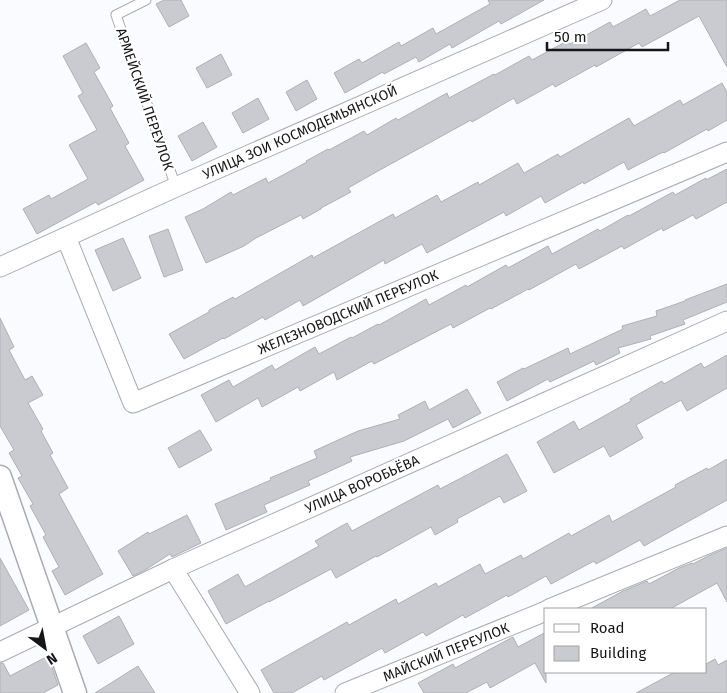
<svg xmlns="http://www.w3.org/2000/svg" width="727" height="693" viewBox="0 0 727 693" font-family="'Fira Sans',sans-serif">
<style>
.building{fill:#cacbd1;stroke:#afb0b6}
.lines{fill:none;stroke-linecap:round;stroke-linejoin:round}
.service-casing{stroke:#aaabb1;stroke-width:11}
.minor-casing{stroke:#aaabb1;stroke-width:21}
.tertiary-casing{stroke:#aaabb1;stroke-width:25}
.service{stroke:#fff;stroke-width:9}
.minor{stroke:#fff;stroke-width:19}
.tertiary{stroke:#fff;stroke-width:22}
.labels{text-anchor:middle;stroke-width:4.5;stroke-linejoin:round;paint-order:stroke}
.street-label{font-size:14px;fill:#161618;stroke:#fff}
</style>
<rect width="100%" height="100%" fill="#fafbff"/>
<g class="building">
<polygon points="164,0 181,0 189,16 169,27 156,4"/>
<polygon points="488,0 544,0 501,24 499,21 452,48 450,44 419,62 416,57 384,74 383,72 345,93 334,73 359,59 362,63 399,42 401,46 433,28 436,34 490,4"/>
<polygon points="680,0 727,0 727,67 699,16 642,47 639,43 596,67 595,65 555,87 553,84 517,104 514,98 472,122 471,120 378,171 348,188 351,192 321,208 321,209 303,219 301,215 256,238 244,246 206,263 185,217 203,209 231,192 233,195 266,178 268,183 307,162 306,161 328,149 329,150 364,131 367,135 396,118 398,120 447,93 449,98 494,74 495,75 529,56 532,60 567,41 570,44 610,22 613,27 646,9 650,16"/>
<polygon points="86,43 100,68 94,72 113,106 110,108 129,143 125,146 144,180 98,205 96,202 37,234 23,209 49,195 51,199 88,179 69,145 97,130 78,96 83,93 63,56"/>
<polygon points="221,54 232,75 207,88 196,68"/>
<polygon points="307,80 317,99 296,111 286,92"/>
<polygon points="722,83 727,92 727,120 708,131 707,129 664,153 663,152 628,170 624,162 584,184 583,182 545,203 541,196 506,216 504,212 427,253 422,244 385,264 384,260 303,306 300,300 265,320 263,317 224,339 223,338 184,359 169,334 209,312 209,310 233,297 235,299 312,255 313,258 393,214 395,218 437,195 441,202 478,182 479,185 518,163 524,173 558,154 560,157 629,118 634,126 680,100 683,105"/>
<polygon points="258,98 269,119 243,133 232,113"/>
<polygon points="203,122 217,147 192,161 178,136"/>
<polygon points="727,169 727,202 696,219 693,215 663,231 662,228 624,249 622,246 579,269 576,264 529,290 528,289 491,309 490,308 453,328 451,324 374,364 372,361 337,380 334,372 300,391 298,387 262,407 258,398 216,422 201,395 229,380 233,387 272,365 275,370 315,347 319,354 351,337 352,338 378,324 379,325 426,299 429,305 466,285 467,287 506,265 508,268 548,246 552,254 598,229 600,231 628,215 629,216 673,192 675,195 706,178 706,180"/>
<polygon points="168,229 183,270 164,277 149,236"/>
<polygon points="123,238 141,278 113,291 95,250"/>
<polygon points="727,284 727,302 683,320 685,324 650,336 651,339 618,348 620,353 596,365 594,361 550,382 548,379 507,401 497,382 523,368 524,369 568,348 570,354 623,329 622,326 657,316 656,311 685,301 685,300"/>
<polygon points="0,318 14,347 9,350 25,380 32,376 43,395 28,403 43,429 41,431 53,453 50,455 68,488 59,494 103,574 65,595 52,571 59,567 43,537 46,535 30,506 33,504 18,478 22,476 9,453 14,450 0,426"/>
<polygon points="727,355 727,388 687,411 681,400 636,425 643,438 610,457 604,446 554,473 537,442 574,421 579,430 631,401 630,399 662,381 664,384 701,363 704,368"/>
<polygon points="467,389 481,413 453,428 448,419 404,441 350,457 352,461 308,481 310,485 264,505 267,512 226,530 215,504 271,480 270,478 317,458 314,451 358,431 400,419 398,415 425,401 429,410"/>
<polygon points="200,430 212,450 179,468 168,448"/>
<polygon points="507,454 527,491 504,503 500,496 457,519 458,522 435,535 431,527 377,557 376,556 336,578 331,569 269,602 269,601 226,624 208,591 238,574 245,587 319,546 315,541 347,523 352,531 438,485 440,489"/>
<polygon points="727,459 727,500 644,546 640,540 596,564 594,561 551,584 546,576 508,597 507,595 465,618 463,615 426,636 423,632 385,653 382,648 324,680 322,676 292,693 274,693 261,670 347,622 349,625 396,599 398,604 436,583 438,587 480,564 485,574 521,555 523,559 569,533 571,536 609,515 612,522 676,487 675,485 707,468 708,470"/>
<polygon points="187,515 201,543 172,557 170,554 145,570 133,576 118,551 148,532 149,534"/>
<polygon points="727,548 727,602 717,583 670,609 590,609 623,591 647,581 649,584 679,568 692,563 693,564 708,556"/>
<polygon points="0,558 29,610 0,626"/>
<polygon points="119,616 134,644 98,664 83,636"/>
<polygon points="546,632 546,683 535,663 490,688 487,682 466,693 424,693 418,683 453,664 455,668 513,637 518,647"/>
<polygon points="48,656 58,685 43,693 0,693 0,663 3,663 10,676"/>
<polygon points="715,659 718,665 727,660 727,693 636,693 675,672 706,672 706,664"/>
<polygon points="138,666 155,693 95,693"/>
</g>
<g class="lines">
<g class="service-casing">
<polyline id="service" points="146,0 116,15 176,187"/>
</g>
<g class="minor-casing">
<g id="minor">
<polyline points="66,237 133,403 727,152"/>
<polyline points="0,267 176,187 602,0"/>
<polyline points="173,569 250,693"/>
<polyline points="549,609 727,536"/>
<polyline points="0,652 173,569 727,321"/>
<polyline points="345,693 546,611"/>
</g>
</g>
<g class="tertiary-casing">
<polyline id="tertiary" points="0,477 75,693"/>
</g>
<use href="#service" class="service"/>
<use href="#minor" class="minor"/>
<use href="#tertiary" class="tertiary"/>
</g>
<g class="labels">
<g class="street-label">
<text transform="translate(145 99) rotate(71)" y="5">АРМЕЙСКИЙ ПЕРЕУЛОК</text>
<text transform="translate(300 132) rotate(-24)" y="5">УЛИЦА ЗОИ КОСМОДЕМЬЯНСКОЙ</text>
<text transform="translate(348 312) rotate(-23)" y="5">ЖЕЛЕЗНОВОДСКИЙ ПЕРЕУЛОК</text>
<text transform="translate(362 484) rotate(-24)" y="5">УЛИЦА ВОРОБЬЁВА</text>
<text transform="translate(446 652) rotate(-22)" y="5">МАЙСКИЙ ПЕРЕУЛОК</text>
</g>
</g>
<rect x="544" y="608" width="162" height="65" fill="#ffffff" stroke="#a2a2a3"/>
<rect x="554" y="624" width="25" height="8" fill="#ffffff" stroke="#a2a2a3"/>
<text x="590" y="633" font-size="15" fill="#161618">Road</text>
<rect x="554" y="646" width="25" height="15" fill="#cacbd1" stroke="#a2a2a3"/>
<text x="590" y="658" font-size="15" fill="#161618">Building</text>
<g transform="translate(45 648) rotate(148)" stroke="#ffffff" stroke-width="4" paint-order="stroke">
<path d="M0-4L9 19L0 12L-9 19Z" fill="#161618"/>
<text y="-8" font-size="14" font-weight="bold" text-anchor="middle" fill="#161618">N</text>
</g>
<path d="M547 42v8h121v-8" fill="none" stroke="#161618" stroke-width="2.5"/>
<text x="554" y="42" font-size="15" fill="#161618" stroke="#ffffff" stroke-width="4" paint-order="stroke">50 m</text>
</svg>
